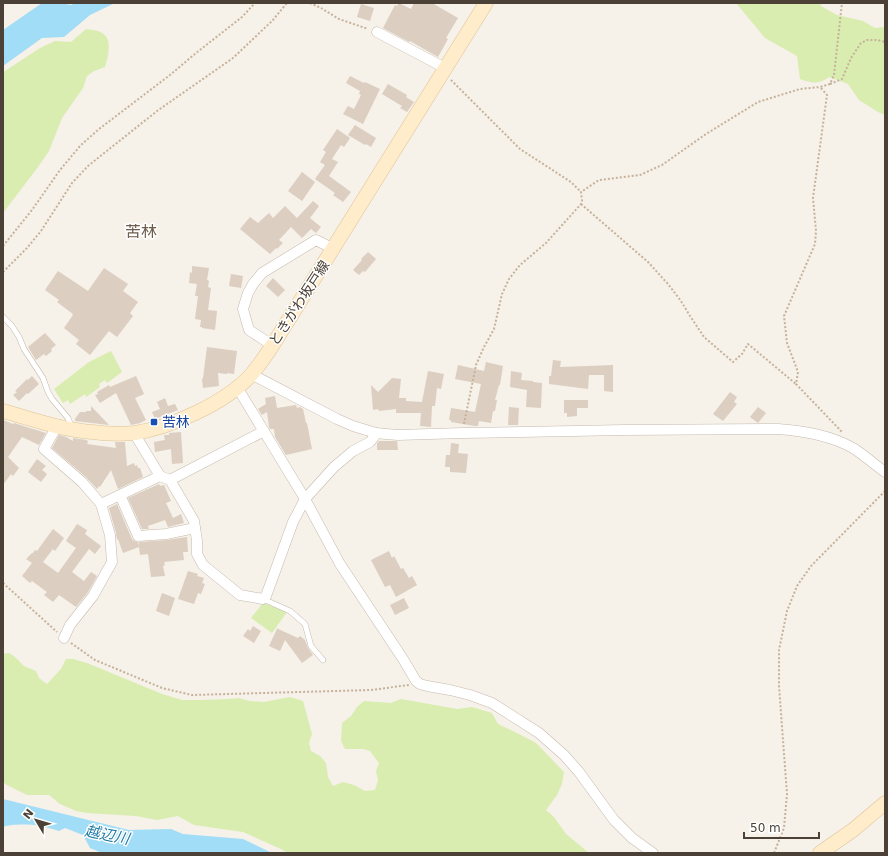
<svg xmlns="http://www.w3.org/2000/svg" width="888" height="856" viewBox="0 0 888 856" font-family="'DejaVu Sans','Noto Sans JP',sans-serif">
<style>
.green{fill:#d8edaf}
.water{fill:#a1ddf7}
.building{fill:#dccec0}
.lines{fill:none;stroke-linecap:round;stroke-linejoin:round}
.lane-casing{stroke:#c6baae;stroke-width:6}
.street-casing{stroke:#c6baae;stroke-width:11}
.secondary-casing{stroke:#ddc397;stroke-width:15}
.path{stroke:#c6b29a;stroke-width:2;stroke-dasharray:2 2;stroke-linecap:butt}
.lane{stroke:#fff;stroke-width:5}
.street{stroke:#fff;stroke-width:10}
.secondary{stroke:#ffecca;stroke-width:14}
.transit-dot{fill:#1a4fb4;stroke:#fff;stroke-width:1.5}
.labels{text-anchor:middle;stroke-width:3;stroke-linejoin:round;paint-order:stroke}
.street-label{font-size:14px;fill:#4b4136;stroke:#fff}
.transit-label{font-size:14px;fill:#164399;stroke:#fff;text-anchor:start}
.water-label{font-size:15px;font-style:italic;fill:#217da7;stroke:#fff}
.quarter-label{font-size:16px;fill:#6e5d4d;stroke:#fff}
</style>
<rect width="100%" height="100%" fill="#f6f1e9"/>
<g class="green">
<path d="M736,3H821V6L837,15L863,21L875,28L885,27V115L878,112L859,100L848,84L829,77C819,85 811,83 800,79L797,56L765,38Z"/>
<path d="M86,29C91,30 98,30 102,33C113,39 108,57 105,67L94,71L87,76L83,88L62,118L49,151L38,167L3,213V72L5,71L40,48L55,41L71,42Z"/>
<polygon points="111,351 122,372 107,383 105,380 99,384 100,387 86,397 85,394 70,404 68,400 63,403 54,389 89,362"/>
<polygon points="263,603 287,612 272,633 251,618"/>
<polygon points="9,653 15,657 24,666 36,671 39,678 47,684 61,669 66,659 73,659 87,663 162,694 182,700 201,700 228,699 239,698 249,701 264,702 290,697 303,701 312,734 309,743 311,751 320,756 326,763 328,777 333,786 343,782 354,785 365,791 375,790 378,780 376,771 379,763 370,751 363,749 345,749 341,741 342,723 351,716 357,707 364,701 391,703 401,699 457,709 472,707 492,713 498,724 515,732 536,743 564,772 562,784 557,795 546,810 554,817 566,834 589,853 287,853 283,850 243,832 194,825 178,816 157,820 136,816 87,813 76,811 60,804 49,795 27,795 7,785 3,782 3,654"/>
</g>
<g class="water">
<polygon points="42,3 66,3 66,4 71,5 75,3 115,3 90,15 64,37 42,38 3,66 3,30"/>
<path d="M3,799L129,830L171,829L183,834L243,839L272,853H143L139,852L102,853L90,848L83,835L65,828L59,831C53,829 46,827 40,826C30,824 11,824 3,827Z"/>
</g>
<g class="building">
<polygon points="399,3 411,9 414,3 432,3 458,18 446,38 448,39 438,57 410,41 409,42 383,28 395,5 397,6"/>
<polygon points="361,4 374,8 370,21 357,17"/>
<polygon points="350,76 364,83 365,82 380,89 363,124 343,114 348,106 354,109 361,95 359,94 360,91 346,83"/>
<polygon points="388,84 407,95 406,97 414,102 407,112 400,108 402,106 382,94"/>
<polygon points="355,125 376,138 371,147 366,144 365,145 348,135"/>
<polygon points="337,129 350,138 344,147 341,145 332,159 338,162 329,176 351,192 343,202 333,195 335,193 315,179 325,165 320,162 326,152 323,150"/>
<polygon points="302,172 315,182 302,201 288,191"/>
<polygon points="313,201 319,206 310,218 321,227 316,233 311,229 302,238 291,227 279,240 283,243 277,249 276,248 270,254 240,229 250,217 258,223 269,213 273,218 285,206 297,218"/>
<polygon points="368,252 376,259 365,272 363,271 359,275 353,270 362,260 361,259"/>
<polygon points="192,266 209,268 207,280 209,281 208,287 211,288 208,310 217,311 215,330 202,328 202,327 200,327 201,320 195,319 198,296 195,296 197,284 189,283 190,272 192,273"/>
<polygon points="104,268 128,284 123,291 138,302 130,313 133,316 117,337 109,331 90,355 76,344 79,340 64,328 73,315 72,314 73,314 57,302 59,300 45,290 58,271 88,291"/>
<polygon points="231,274 243,276 241,288 229,286"/>
<polygon points="273,278 285,290 278,297 266,286"/>
<polygon points="45,333 56,345 51,349 52,351 46,356 44,354 36,360 28,347"/>
<polygon points="207,347 237,351 234,374 227,373 227,374 218,373 219,386 203,388 202,379 203,378"/>
<polygon points="553,360 561,361 560,367 613,365 613,392 604,391 604,375 589,375 588,389 549,384 549,376 551,376"/>
<polygon points="486,362 503,366 500,385 499,385 495,400 497,400 495,411 493,411 491,423 479,421 478,426 475,426 451,422 451,420 449,420 451,408 475,412 481,384 455,379 458,365 484,371"/>
<polygon points="428,371 444,374 441,389 437,388 435,406 432,406 431,427 420,426 421,413 396,413 396,409 379,411 378,409 373,410 371,385 378,392 392,378 401,379 399,398 406,398 406,401 422,402"/>
<polygon points="511,371 522,373 521,380 533,381 533,382 542,383 541,408 526,407 527,390 510,387"/>
<polygon points="32,376 39,384 28,394 27,393 19,401 13,395 17,392 15,391 27,379 28,380"/>
<polygon points="136,376 144,394 135,398 146,420 140,423 131,425 116,393 100,403 95,395 98,394 97,392 109,385 110,387"/>
<polygon points="730,392 737,397 734,402 737,404 723,421 713,414"/>
<polygon points="275,396 277,408 296,405 297,408 300,407 303,409 306,423 307,423 312,449 286,455 275,437 274,429 270,429 269,427 267,412 262,415 258,409 266,404 265,398"/>
<polygon points="165,398 168,406 175,404 178,410 155,419 152,412 160,409 157,402"/>
<polygon points="564,400 588,400 588,408 577,408 577,416 567,417 567,413 564,413"/>
<polygon points="91,406 109,425 75,421 75,419 80,412 86,412 86,411 91,411"/>
<polygon points="509,407 519,408 518,425 508,425"/>
<polygon points="758,407 766,413 758,423 750,417"/>
<polygon points="3,420 13,424 14,423 46,433 39,445 22,437 8,457 19,468 13,476 11,474 3,485"/>
<polygon points="181,432 183,463 172,464 171,449 155,452 154,442 165,440 164,435 169,435 169,433"/>
<polygon points="59,435 66,437 73,441 73,438 86,440 88,441 87,444 116,448 115,442 125,442 127,466 134,463 135,466 137,465 138,468 140,468 143,477 118,489 111,470 100,487 99,486 97,489 86,477 52,448"/>
<polygon points="379,441 397,441 398,450 377,450 377,444"/>
<polygon points="451,443 459,444 458,453 468,454 466,473 450,472 450,467 445,467 446,455 450,455"/>
<polygon points="37,459 46,466 42,470 47,474 41,482 28,472"/>
<polygon points="159,484 160,486 164,485 171,501 166,503 173,518 181,514 184,523 168,527 165,520 148,526 149,529 142,529 128,498"/>
<polygon points="117,504 132,539 134,541 138,542 139,546 139,542 167,540 187,537 188,552 183,552 184,560 164,562 165,565 163,566 165,576 151,577 148,554 140,555 139,547 123,553 118,539 117,540 116,533 109,508"/>
<polygon points="77,524 87,530 85,534 101,546 95,554 89,549 72,572 84,581 91,572 97,576 88,592 76,607 59,595 53,602 44,595 47,592 32,581 30,583 22,576 32,563 26,559 32,553 33,553 35,550 37,551 53,529 64,538 55,551 53,549 43,562 58,573 76,548 66,541"/>
<polygon points="389,551 392,558 394,556 401,569 403,568 409,578 412,576 417,585 396,597 390,585 385,587 371,560"/>
<polygon points="188,571 198,574 197,576 204,578 202,583 205,584 201,594 198,593 194,604 178,599"/>
<polygon points="162,593 175,598 169,616 156,611"/>
<polygon points="404,598 409,608 395,615 390,605"/>
<polygon points="253,626 261,631 254,643 243,636 248,629 250,631"/>
<polygon points="276,628 298,638 300,636 305,640 308,648 313,655 302,663 285,640 280,651 269,646 277,629"/>
</g>
<g class="lines">
<g class="lane-casing">
<g id="lane">
<polyline points="3,317 12,326 19,337 24,349 43,378 48,392 52,399 68,418 72,428"/>
<polyline points="263,599 290,611 305,624 311,646 323,660"/>
</g>
</g>
<g class="street-casing">
<g id="street">
<polyline points="377,32 445,68"/>
<polyline points="272,345 249,330 243,309 248,293 253,284 262,273 316,240 334,249"/>
<path d="M251,374L337,419L353,426L376,433L386,434L398,435L463,433L625,430L778,429C804,431 830,435 853,448C864,455 874,464 885,472"/>
<polyline points="237,387 305,499 340,564 403,659 416,681 420,684 427,686 450,690 470,695 492,703 539,733 564,755 579,772 614,820 632,838 653,853"/>
<polyline points="57,426 44,449 82,482 101,504"/>
<polyline points="134,433 160,476"/>
<polyline points="170,480 194,521 197,541 197,554 203,565 240,595 263,599 266,596 293,522 305,499 334,467 353,451 370,442 374,437 376,433"/>
<polyline points="120,495 138,536 166,534 195,528"/>
<polyline points="64,638 70,625 93,596 112,562 110,535 101,504 160,476 170,480 264,431"/>
</g>
</g>
<g class="secondary-casing">
<g id="secondary">
<path d="M3,411C32,419 62,430 92,432C106,434 121,434 135,433C172,427 225,403 251,375C261,363 271,348 279,335L486,3"/>
<polyline points="820,853 853,830 885,803"/>
</g>
</g>
<g class="path">
<polyline points="310,3 321,8 339,19 368,29"/>
<polyline points="451,80 520,149 571,182 581,192"/>
<polyline points="830,84 842,79 851,58 861,43 867,40 877,40 885,42"/>
<polyline points="821,88 827,95 813,198 816,231 815,244 784,316 787,343 798,372 796,384 842,432"/>
<polyline points="581,204 648,262 668,284 681,301 690,316 704,337 733,362 742,354 748,344 796,384"/>
<polyline points="3,246 32,210 60,170 80,146 99,129 170,75 196,53 242,17 255,3"/>
<polyline points="3,272 27,248 41,231 72,183 88,166 157,111 233,58 272,21 287,3"/>
<polyline points="464,424 476,365 484,347 494,329 502,294 509,279 520,265 546,243 581,204 582,201 581,192 599,180 640,175 662,165 706,134 758,102 800,89 820,87 830,84 834,75 842,3"/>
<polyline points="3,583 57,632"/>
<polyline points="71,643 95,660 162,688 192,695 371,690 409,685"/>
<polyline points="774,853 784,828 787,794 779,686 779,650 787,611 797,586 811,566 885,491"/>
</g>
<use href="#lane" class="lane"/>
<use href="#street" class="street"/>
<use href="#secondary" class="secondary"/>
</g>
<rect class="transit-dot" x="150" y="418" width="8" height="8" rx="2"/>
<g class="labels">
<g class="street-label">
<text transform="translate(299 303) rotate(-57)" y="5">ときがわ坂戸線</text>
</g>
<g class="transit-label">
<text x="162" y="427">苦林</text>
</g>
<g class="water-label">
<text transform="translate(107 835) rotate(11)" y="5">越辺川</text>
</g>
<g class="quarter-label">
<text x="141" y="237">苦林</text>
</g>
</g>
<rect width="888" height="856" fill="none" stroke="#4b4136" stroke-width="8"/>
<g transform="translate(36 820) rotate(308)" stroke="#ffffff" stroke-width="3" paint-order="stroke">
<path d="M0-3L7 15L0 10L-7 15Z" fill="#4b4136"/>
<text y="-6" font-size="11" font-weight="bold" text-anchor="middle" fill="#4b4136">N</text>
</g>
<path d="M744 832v6h75v-6" fill="none" stroke="#4b4136" stroke-width="2"/>
<text x="750" y="832" font-size="12" fill="#4b4136" stroke="#ffffff" stroke-width="3" paint-order="stroke">50 m</text>
</svg>
